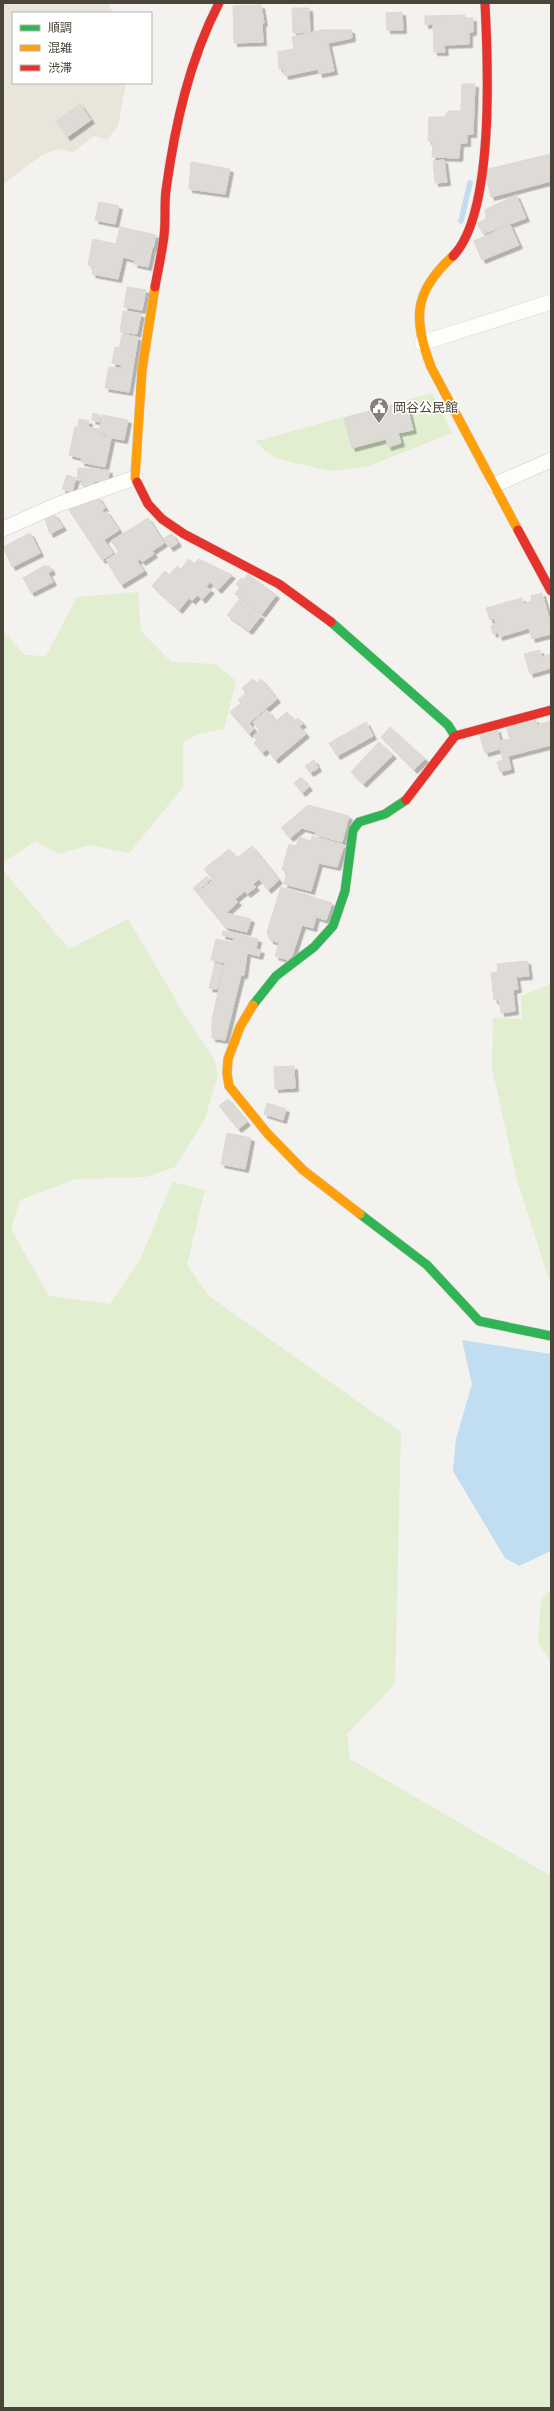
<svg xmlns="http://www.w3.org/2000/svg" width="554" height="2411" viewBox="0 0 554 2411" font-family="Karla,'Noto Sans JP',sans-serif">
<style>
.education{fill:#eae5da}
.green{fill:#e1eecf}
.water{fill:#c0ddf1}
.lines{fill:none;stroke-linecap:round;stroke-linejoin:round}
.stream{stroke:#c0ddf1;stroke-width:5.5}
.building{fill:#dedbd6;stroke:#dcd9d4;filter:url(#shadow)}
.street-casing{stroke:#d2d0cb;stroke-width:16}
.fast-casing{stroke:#d3cfc5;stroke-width:10}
.slow-casing{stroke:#d3cfc5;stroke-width:10}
.jam-casing{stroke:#d3cfc5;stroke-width:10}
.street{stroke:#fdfdfc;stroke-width:15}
.fast{stroke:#30b455;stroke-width:9}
.slow{stroke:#ff9f0a;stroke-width:9}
.jam{stroke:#e5322d;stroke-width:9}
.labels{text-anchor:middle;stroke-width:3;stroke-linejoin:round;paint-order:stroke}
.poi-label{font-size:13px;fill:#4b4439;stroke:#fff;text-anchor:start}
</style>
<defs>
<filter id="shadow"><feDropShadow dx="3.5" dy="3.5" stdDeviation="0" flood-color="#0004"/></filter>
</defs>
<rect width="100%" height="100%" fill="#f4f2ee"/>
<polygon class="education" points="3,3 108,3 113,13 13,13 13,83 126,83 118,126 107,140 94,136 73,152 58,149 42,155 3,184"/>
<g class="green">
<polygon points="432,393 452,433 366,467 330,471 278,459 265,451 256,441"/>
<polygon points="138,592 141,631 171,662 215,664 236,681 224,729 199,734 183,742 183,787 129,853 90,845 59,854 35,841 3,863 3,631 25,655 46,656 77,597"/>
<polygon points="3,870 69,949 128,919 187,1019 214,1059 218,1076 204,1121 175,1167 146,1177 76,1179 20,1200 11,1229 49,1296 110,1304 141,1258 172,1182 205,1190 187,1265 209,1296 401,1432 395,1684 347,1734 350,1759 551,1876 551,2408 3,2408"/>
<polygon points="551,984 551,1286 517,1180 492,1068 493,1018 522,1019 521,996"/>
<polygon points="551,1590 551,1661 538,1643 541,1600"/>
</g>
<polygon class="water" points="462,1340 551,1354 551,1551 519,1566 505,1558 453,1471 456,1439 472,1384"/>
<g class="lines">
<polyline class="stream" points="461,221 470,183"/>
</g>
<g class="building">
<polygon points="261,5 264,23 262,23 263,42 234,43 233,6"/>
<polygon points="292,8 309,8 310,32 293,33"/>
<polygon points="402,12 403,30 387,30 386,13"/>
<polygon points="465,15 465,18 473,18 473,32 469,32 469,44 444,45 445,52 434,52 433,24 425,25 425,16"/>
<polygon points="322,30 351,30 352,38 328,43 334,71 319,74 318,69 285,76 283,68 279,69 278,52 294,49 292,37"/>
<polygon points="462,84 475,84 473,134 467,134 467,143 460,143 459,158 432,157 433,142 428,141 429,117 445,117 448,111 461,111"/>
<polygon points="80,104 91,120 67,137 56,121"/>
<polygon points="551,154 551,181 491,197 484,170"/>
<polygon points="444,160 447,182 435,183 433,161"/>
<polygon points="191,162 230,169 225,194 189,189"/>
<polygon points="516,195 526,218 483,234 477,223 486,219 485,210"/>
<polygon points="99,202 119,206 115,224 95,220"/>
<polygon points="510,225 519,245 482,260 474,241"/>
<polygon points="120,227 156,235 153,248 138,245 134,260 123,257 118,279 92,274 93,266 88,265 93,239 116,244"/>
<polygon points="138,245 152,248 148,267 134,264"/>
<polygon points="127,287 146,290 142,310 124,307"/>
<polygon points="123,311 141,314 137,334 120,332"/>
<polygon points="122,334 138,337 129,392 105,388 109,367 121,368 122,365 112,363 115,347 119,348"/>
<polygon points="406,402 413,430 398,433 401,443 388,447 386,439 352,448 344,418"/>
<polygon points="93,413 100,415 99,422 92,420"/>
<polygon points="102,415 128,420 124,440 107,437 107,434 99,433"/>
<polygon points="79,419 89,421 88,427 99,429 98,433 111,439 105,467 81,462 82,458 69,455 75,427 78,427"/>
<polygon points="78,468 109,470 108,482 94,481 94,486 81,485 82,479 77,479"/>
<polygon points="67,475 76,478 72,492 62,489"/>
<polygon points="98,497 105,508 102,510 104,513 106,511 119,530 104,540 113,553 102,560 67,507"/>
<polygon points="54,514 63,527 50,534 45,519"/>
<polygon points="148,518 164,543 152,551 154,554 142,562 140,559 137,561 144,571 121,585 106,560 119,552 111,541"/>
<polygon points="30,533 40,553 12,567 3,547"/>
<polygon points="172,534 178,543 170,548 164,538"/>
<polygon points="189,559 194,564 199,559 232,575 218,590 210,582 206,587 211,590 202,600 198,595 192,601 189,598 179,610 152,586 165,571 169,575 177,566 181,569"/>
<polygon points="44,566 49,566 52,571 48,573 53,582 31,593 23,578"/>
<polygon points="248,574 276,595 262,614 235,594 240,587 236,584 241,578 243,580"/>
<polygon points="542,593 551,625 551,634 532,639 529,628 499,637 498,632 493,634 491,626 496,624 494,618 490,620 486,608 522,598 523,604 532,601 531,596"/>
<polygon points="239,600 261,616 249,631 227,615"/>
<polygon points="540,650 542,657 551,654 551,668 530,674 524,654"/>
<polygon points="253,679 257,683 261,679 277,699 249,723 254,729 249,734 230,712 241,703 238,700 246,693 242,688"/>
<polygon points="267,710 276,721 287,712 295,721 298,718 303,724 299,726 306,734 275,760 267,749 262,753 254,743 257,740 253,736 260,730 253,722"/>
<polygon points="535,719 537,725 551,721 551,745 508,756 511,769 500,772 497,762 503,760 500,749 485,753 479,733 497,729 500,741 510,739 506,726"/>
<polygon points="366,722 373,736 337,756 329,743"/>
<polygon points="390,727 425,759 414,770 381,737"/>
<polygon points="379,742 393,755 363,784 351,772"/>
<polygon points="314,760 318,768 310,773 305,766"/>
<polygon points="301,777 309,787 302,793 294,783"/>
<polygon points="308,805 349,816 342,842 315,835 316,832 302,828 290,838 281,828"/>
<polygon points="312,836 344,845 337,867 319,863 311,891 284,884 287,872 282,870 289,844 296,846 299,837 311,841"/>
<polygon points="252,846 279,880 268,890 259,879 253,884 256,887 247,894 245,891 235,899 238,902 226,913 251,919 247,932 225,927 197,893 213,880 204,869 229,849 237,858"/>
<polygon points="207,876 210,880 196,892 193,888"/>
<polygon points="281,887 332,903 326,920 316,917 313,928 302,925 292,956 288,960 275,956 279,943 270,940 267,932"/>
<polygon points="223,931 258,939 256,949 261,950 259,956 247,953 244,975 241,975 225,1040 212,1038 212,1019 225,963 211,960 216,939 233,943 234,938 222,935"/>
<polygon points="527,961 529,976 516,977 518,989 513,990 515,1011 501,1013 499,1000 494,1000 491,973 498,972 497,964"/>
<polygon points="215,963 223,965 217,989 209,988"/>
<polygon points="294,1066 295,1088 275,1089 274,1067"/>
<polygon points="228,1099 247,1122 238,1129 219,1106"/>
<polygon points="267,1103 286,1109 283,1120 264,1114"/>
<polygon points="227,1133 251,1138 245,1169 221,1164"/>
</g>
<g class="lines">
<g class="street-casing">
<g id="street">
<polyline points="422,343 551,302"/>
<polyline points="494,485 551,460"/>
<polyline points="3,529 59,504 135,478"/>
</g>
</g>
<g class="fast-casing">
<g id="fast">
<polyline points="331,622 448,725 455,736"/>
<polyline points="253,1005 276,976 314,947 333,926 345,891 353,830 359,822 385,814 406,800"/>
<polyline points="360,1214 427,1265 479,1321 551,1336"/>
</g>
</g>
<g class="slow-casing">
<g id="slow">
<path d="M453,256C413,292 413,319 431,367L518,530"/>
<polyline points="137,482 135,478 142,370 155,287"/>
<polyline points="253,1005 240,1027 228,1059 227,1073 229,1086 267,1133 303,1170 360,1214"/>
</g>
</g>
<g class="jam-casing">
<g id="jam">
<path d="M453,256C495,213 488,62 485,3"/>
<path d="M155,287C158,270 162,253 164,236C166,221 164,205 166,190C175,125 189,61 219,3"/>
<polyline points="137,482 148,504 162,519 184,534 279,584 331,622"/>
<polyline points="518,530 551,591"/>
<polyline points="406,800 455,736 551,710"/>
</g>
</g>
<use href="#street" class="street"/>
<use href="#fast" class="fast"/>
<use href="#slow" class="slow"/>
<use href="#jam" class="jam"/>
</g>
<defs>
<g id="civic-pin" transform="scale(1)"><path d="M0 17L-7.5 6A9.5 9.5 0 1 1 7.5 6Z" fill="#868178" stroke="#fff"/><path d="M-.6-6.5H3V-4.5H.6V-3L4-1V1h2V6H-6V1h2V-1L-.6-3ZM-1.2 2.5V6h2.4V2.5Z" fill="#fff"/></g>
</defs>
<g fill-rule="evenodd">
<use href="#civic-pin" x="379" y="407"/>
</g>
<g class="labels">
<g class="poi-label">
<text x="393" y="412">岡谷公民館</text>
</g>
</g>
<rect width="554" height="2411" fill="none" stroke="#4b4439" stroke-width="8"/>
<rect x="12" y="12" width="140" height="72" fill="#ffffff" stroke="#b7b4b0"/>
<rect x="20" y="25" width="20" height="6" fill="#30b455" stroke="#b7b4b0"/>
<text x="48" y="32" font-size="12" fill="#4b4439">順調</text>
<rect x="20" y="45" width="20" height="6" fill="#ff9f0a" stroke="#b7b4b0"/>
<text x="48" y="52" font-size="12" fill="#4b4439">混雑</text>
<rect x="20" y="65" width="20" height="6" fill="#e5322d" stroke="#b7b4b0"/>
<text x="48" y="72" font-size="12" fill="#4b4439">渋滞</text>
</svg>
